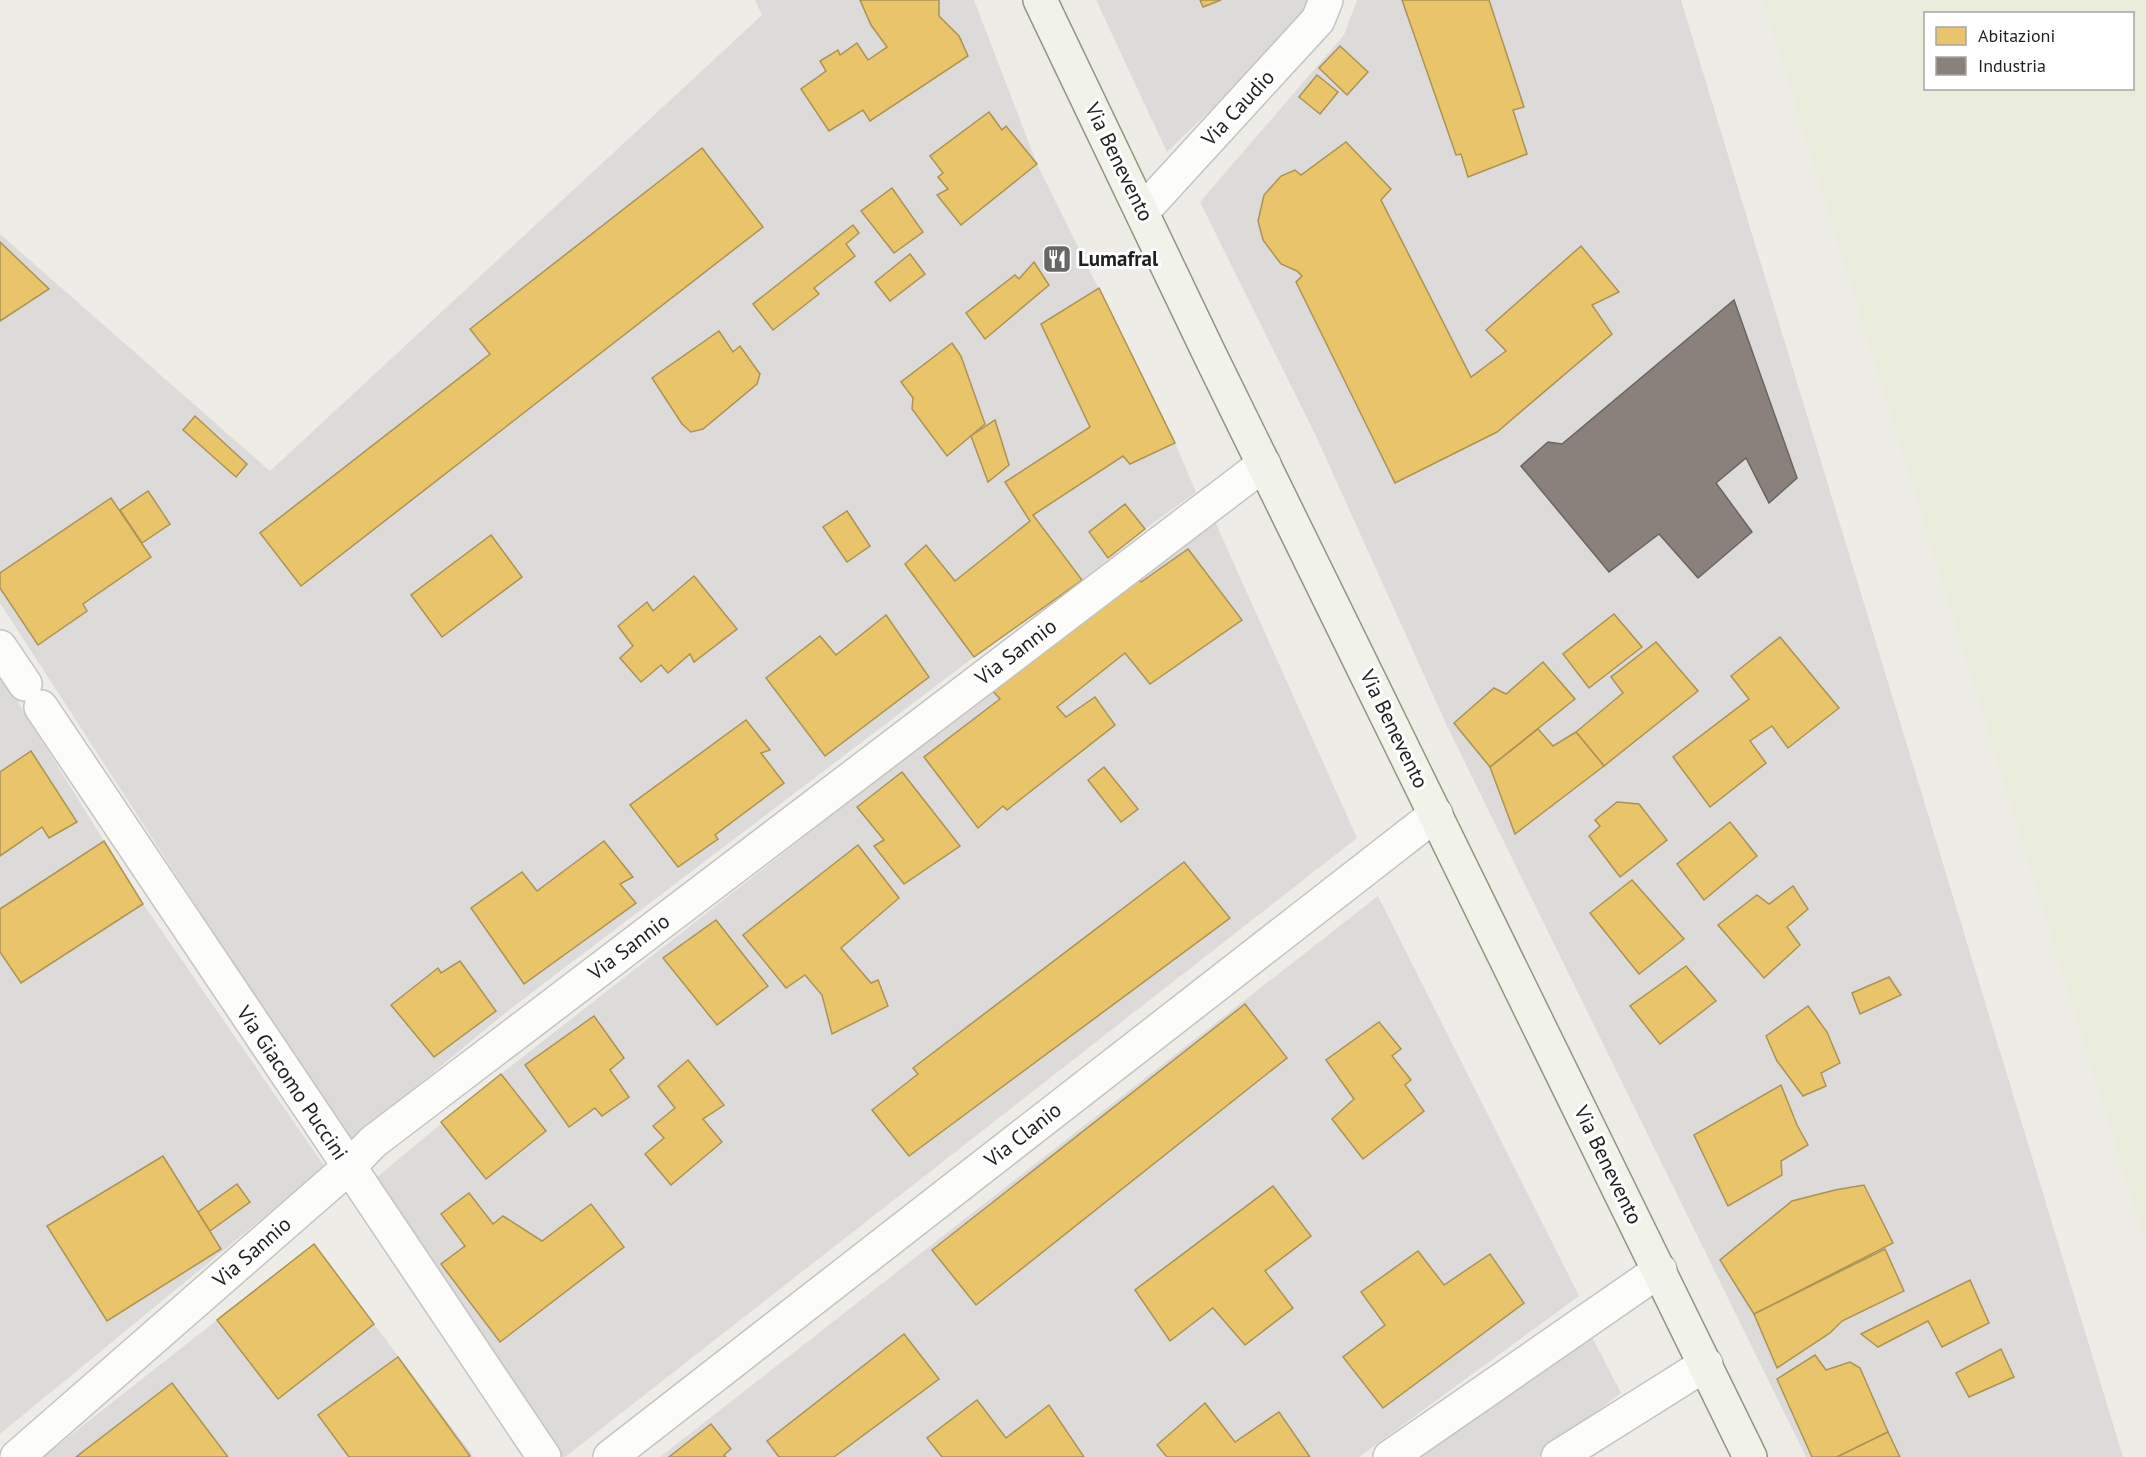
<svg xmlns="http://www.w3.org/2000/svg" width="2146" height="1457" viewBox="0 0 2146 1457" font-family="'PT Sans',sans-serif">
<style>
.residential{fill:#dcdbd9}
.farmland{fill:#eaeddb;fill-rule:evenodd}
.homes{fill:#e9c46a;stroke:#ac9254;stroke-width:1.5}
.industry{fill:#8a817c;stroke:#6a6460;stroke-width:1.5}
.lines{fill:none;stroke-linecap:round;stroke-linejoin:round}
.minor-casing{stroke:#c4c4c2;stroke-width:36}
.secondary-casing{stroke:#929680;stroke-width:36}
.minor{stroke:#fcfcfb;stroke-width:33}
.secondary{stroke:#f1f3ea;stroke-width:33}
.labels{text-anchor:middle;stroke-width:6;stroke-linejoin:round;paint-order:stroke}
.street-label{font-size:21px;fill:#1f1f1f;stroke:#fff}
.poi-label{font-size:21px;font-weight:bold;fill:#1f1f1f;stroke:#fff;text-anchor:start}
</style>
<rect width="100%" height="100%" fill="#edece7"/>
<g class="residential">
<polygon points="755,0 974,0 1037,164 1175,443 1196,492 1145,529 1082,580 974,657 509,1010 349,1142 0,603 0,234 270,471 762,15"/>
<polygon points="1096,0 1311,0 1309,15 1167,152"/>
<polygon points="1357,0 1681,0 2123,1457 1806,1457 1448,728 1315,434 1200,202 1344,35"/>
<polygon points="1213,517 1357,838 565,1457 562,1457 371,1182 501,1074"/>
<polygon points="0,673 143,904 325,1167 0,1434"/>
<polygon points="1378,896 1579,1296 1359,1457 660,1457"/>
<polygon points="314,1244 474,1457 43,1457 217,1320"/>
<polygon points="1592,1337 1621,1393 1538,1457 1414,1457"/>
</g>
<path class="farmland" d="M1763,0H2146V1244ZM1926,14H2132V88H1926Z"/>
<g class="homes">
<polygon points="860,0 939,0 939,16 959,36 968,56 870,121 863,110 829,131 801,89 826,71 820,61 838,50 840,55 857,43 868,60 887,47 871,25"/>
<polygon points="1200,0 1221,0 1203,7"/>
<polygon points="1402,0 1489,0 1524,107 1513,110 1527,154 1468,177 1461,154 1456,155"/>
<polygon points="1340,46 1368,72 1347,95 1319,68"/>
<polygon points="1317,75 1338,92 1320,114 1299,97"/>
<polygon points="989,112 1002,130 1006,126 1037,164 961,225 937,195 948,189 938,177 943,173 930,156"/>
<polygon points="1346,142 1391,189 1381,200 1471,377 1506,351 1486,330 1581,246 1619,292 1592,305 1612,334 1497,432 1395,483 1296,282 1302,276 1297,271 1281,264 1263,240 1258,221 1264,195 1281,176 1295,170 1301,175"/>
<polygon points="702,148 763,227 301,586 260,533 490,354 470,329"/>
<polygon points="892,188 923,232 894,253 861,211"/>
<polygon points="853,225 859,233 846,244 855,256 814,288 819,294 773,330 753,304"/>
<polygon points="0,242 49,289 0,321"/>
<polygon points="910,254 925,274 890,301 875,282"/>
<polygon points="1034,262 1049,285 985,339 966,313 1015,275 1019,279"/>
<polygon points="1099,288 1175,443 1130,464 1123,456 1033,515 1082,580 974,657 905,564 926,545 955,581 1030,521 1005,482 1090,427 1041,324"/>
<polygon points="719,331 733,352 740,346 760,374 757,384 703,429 691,432 682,424 652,378"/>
<polygon points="952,343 961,356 985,424 947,456 912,409 913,398 901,382"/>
<polygon points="195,416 247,464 236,477 183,430"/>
<polygon points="995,420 1009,465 988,482 971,436"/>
<polygon points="148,491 170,524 142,543 120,510"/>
<polygon points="111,498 151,557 83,604 87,611 38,645 0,588 0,573"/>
<polygon points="1125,504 1145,529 1108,558 1089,532"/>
<polygon points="847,511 870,546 847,562 823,527"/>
<polygon points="491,535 522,577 442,637 411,595"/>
<polygon points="1188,549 1242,620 1150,684 1125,653 1057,707 1066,717 1095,697 1115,725 1007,810 1003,806 978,828 924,757 1000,699 991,689 1134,574 1141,582"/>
<polygon points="694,576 737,629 694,662 690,654 668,673 661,665 641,682 620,658 633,646 618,626 647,602 653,611"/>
<polygon points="1614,614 1642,647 1589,688 1563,654"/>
<polygon points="886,615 929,677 825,756 766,678 820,636 836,655"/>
<polygon points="1780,637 1839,708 1788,748 1772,726 1750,741 1766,763 1710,807 1673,757 1749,699 1731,676"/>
<polygon points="1656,642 1698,691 1604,766 1576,732 1623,693 1611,677"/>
<polygon points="1543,662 1575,699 1490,767 1454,723 1494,688 1506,694"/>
<polygon points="746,720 770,750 761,753 784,783 715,835 718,839 678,867 630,805"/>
<polygon points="1538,729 1553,746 1576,732 1604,766 1515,834 1490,767"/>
<polygon points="31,751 77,822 49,838 42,827 0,856 0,772"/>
<polygon points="1104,767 1138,809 1121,822 1088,780"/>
<polygon points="902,772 960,846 904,884 874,846 884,840 857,807"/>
<polygon points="1617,802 1639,804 1667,840 1620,877 1589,836 1600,826 1595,820"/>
<polygon points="1730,822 1757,856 1704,900 1677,864"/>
<polygon points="104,841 143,904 21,983 0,952 0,909"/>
<polygon points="604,841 633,877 620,884 636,903 524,984 471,908 522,872 537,891"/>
<polygon points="858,845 899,898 841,948 871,983 878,980 888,1006 832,1034 822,995 805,975 786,988 743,935"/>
<polygon points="1184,862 1230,918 909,1156 872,1110 918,1074 913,1068"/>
<polygon points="1632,880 1684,939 1639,974 1590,913"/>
<polygon points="1793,886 1808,909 1787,927 1800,945 1764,978 1718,925 1757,895 1769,904"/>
<polygon points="716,920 768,986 717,1025 663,958"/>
<polygon points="460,961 496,1011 434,1057 391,1005 438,968 441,973"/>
<polygon points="1686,966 1716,1001 1660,1044 1630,1006"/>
<polygon points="1889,977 1901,995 1860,1014 1852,993"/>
<polygon points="1245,1004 1287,1058 976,1305 932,1250"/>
<polygon points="1808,1006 1827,1032 1840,1063 1821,1073 1826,1086 1803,1096 1777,1061 1766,1036"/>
<polygon points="594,1016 624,1058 610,1070 629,1097 602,1116 595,1108 569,1127 525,1065"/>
<polygon points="1379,1022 1401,1049 1392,1056 1411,1080 1405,1085 1424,1111 1363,1159 1332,1119 1354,1099 1326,1060"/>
<polygon points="688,1060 724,1105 703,1119 722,1142 671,1185 645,1154 664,1138 653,1126 675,1108 658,1086"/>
<polygon points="501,1074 546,1131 486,1179 441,1122"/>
<polygon points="1781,1085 1797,1125 1808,1145 1781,1161 1782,1175 1728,1206 1694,1135"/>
<polygon points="163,1156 221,1249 107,1321 47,1226"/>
<polygon points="237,1184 250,1202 210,1231 198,1212"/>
<polygon points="1864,1185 1893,1243 1754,1314 1720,1260 1792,1201 1835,1190"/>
<polygon points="1273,1186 1311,1236 1265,1271 1293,1308 1245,1345 1213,1308 1170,1341 1135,1290"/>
<polygon points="469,1193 493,1224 503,1216 542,1241 591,1204 624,1247 500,1342 441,1264 465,1246 441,1214"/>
<polygon points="314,1244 374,1324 278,1399 217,1320"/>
<polygon points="1885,1249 1904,1291 1842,1321 1830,1333 1777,1368 1754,1314"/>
<polygon points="1418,1251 1444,1285 1490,1254 1524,1303 1383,1408 1343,1357 1385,1325 1361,1292"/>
<polygon points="1970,1280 1989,1323 1942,1347 1928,1321 1878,1347 1861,1334"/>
<polygon points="904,1334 939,1379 834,1457 779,1457 767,1441"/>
<polygon points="2001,1349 2014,1377 1969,1397 1956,1373"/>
<polygon points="1815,1355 1826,1370 1850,1362 1860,1368 1888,1432 1837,1457 1812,1457 1777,1379"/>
<polygon points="398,1357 470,1456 468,1457 349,1457 318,1415"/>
<polygon points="172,1383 228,1457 76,1457"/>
<polygon points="977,1400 1006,1438 1049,1405 1084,1457 942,1457 927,1438"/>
<polygon points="1205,1403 1235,1442 1279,1412 1310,1457 1167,1457 1157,1445"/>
<polygon points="711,1424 731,1449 724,1455 726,1457 669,1457"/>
<polygon points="1888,1432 1900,1457 1837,1457"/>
</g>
<polygon class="industry" points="1734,300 1797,478 1769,503 1746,458 1716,483 1752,532 1698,578 1659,534 1609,572 1521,466 1548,442 1562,444"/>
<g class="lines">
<g class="minor-casing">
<g id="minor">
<polyline points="1142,212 1318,20 1326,0"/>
<polyline points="0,647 25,684"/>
<polyline points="41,707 544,1457"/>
<polyline points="17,1457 348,1168 373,1142 1264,464"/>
<polyline points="610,1457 1436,814"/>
<polyline points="1390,1457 1660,1270"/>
<polyline points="1558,1457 1706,1364"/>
</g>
</g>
<g class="secondary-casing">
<polyline id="secondary" points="1040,0 1208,351 1750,1457"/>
</g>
<use href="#minor" class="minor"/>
<use href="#secondary" class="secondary"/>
</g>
<defs>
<g id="restaurant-square" transform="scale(1.5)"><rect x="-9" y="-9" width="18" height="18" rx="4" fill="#676765" stroke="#fff"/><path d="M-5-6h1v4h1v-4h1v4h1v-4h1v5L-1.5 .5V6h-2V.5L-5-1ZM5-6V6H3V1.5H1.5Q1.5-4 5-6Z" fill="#fff"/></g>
</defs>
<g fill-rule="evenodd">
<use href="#restaurant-square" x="1057" y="259"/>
</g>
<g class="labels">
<g class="street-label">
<text transform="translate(1238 108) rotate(-47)" y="7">Via Caudio</text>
<text transform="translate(1119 162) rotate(64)" y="7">Via Benevento</text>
<text transform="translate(1016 652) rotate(-37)" y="7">Via Sannio</text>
<text transform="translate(1394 729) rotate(64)" y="7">Via Benevento</text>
<text transform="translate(629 947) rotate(-37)" y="7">Via Sannio</text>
<text transform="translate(292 1083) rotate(56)" y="7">Via Giacomo Puccini</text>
<text transform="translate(1023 1135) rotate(-38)" y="7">Via Clanio</text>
<text transform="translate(1608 1165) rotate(64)" y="7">Via Benevento</text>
<text transform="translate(252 1252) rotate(-41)" y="7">Via Sannio</text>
</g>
<g class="poi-label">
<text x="1078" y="266">Lumafral</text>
</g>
</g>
<rect x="1924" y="12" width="210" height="78" fill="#ffffff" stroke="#a5a5a5" stroke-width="1.5"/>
<rect x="1936" y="27" width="30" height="18" fill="#e9c46a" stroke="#a5a5a5" stroke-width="1.5"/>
<text x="1978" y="42" font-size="18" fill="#1f1f1f">Abitazioni</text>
<rect x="1936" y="57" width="30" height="18" fill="#8a817c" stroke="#a5a5a5" stroke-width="1.5"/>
<text x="1978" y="72" font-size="18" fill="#1f1f1f">Industria</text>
</svg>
